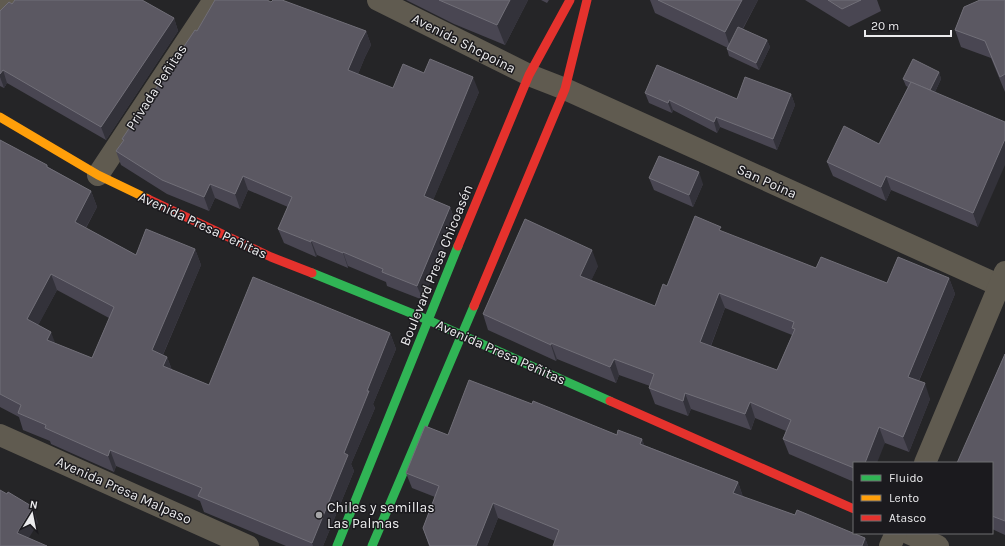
<svg xmlns="http://www.w3.org/2000/svg" width="1005" height="546" viewBox="0 0 1005 546" font-family="Karla,sans-serif">
<style>
.lines{fill:none;stroke-linecap:round;stroke-linejoin:round}
.street{stroke:#605b50;stroke-width:22}
.fast{stroke:#30b455;stroke-width:9}
.slow{stroke:#ff9f0a;stroke-width:9}
.jam{stroke:#e5322d;stroke-width:9}
.wall{fill:#494652;fill-rule:evenodd}
.shaded-wall{fill:#33323a}
.building{fill:#5b5862;stroke:#716f78;fill-rule:evenodd}
.poi-dot{fill:#a6a6a8;stroke:#1b1a1e;stroke-width:1.5}
.labels{text-anchor:middle;stroke-width:3;stroke-linejoin:round;paint-order:stroke}
.street-label{font-size:14px;fill:#ebebed;stroke:#1b1a1e}
.poi-label{font-size:14px;fill:#ebebed;stroke:#1b1a1e;text-anchor:start}
</style>
<rect width="100%" height="100%" fill="#252527"/>
<g class="lines">
<g class="street">
<polyline points="378,0 529,75 565,89 1005,288"/>
<polyline points="0,13 8,0"/>
<polyline points="98,175 214,0"/>
<polyline points="0,435 248,546"/>
<polyline points="925,463 1005,272"/>
<polyline points="908,533 938,546"/>
<polyline points="890,546 896,533"/>
</g>
<g class="fast">
<polyline points="312,273 428,320 610,401"/>
<polyline points="337,546 458,246"/>
<polyline points="372,546 474,306"/>
</g>
<polyline class="slow" points="0,117 98,175 148,199"/>
<g class="jam">
<polyline points="148,199 271,257 312,273"/>
<polyline points="458,246 529,75 570,0"/>
<polyline points="474,306 565,89 587,0"/>
<polyline points="610,401 854,509"/>
</g>
</g>
<g class="wall">
<polygon points="406,0 528,0 505,45 454,24"/>
<polygon points="541,0 549,0 547,3"/>
<polygon points="650,0 758,0 743,29 767,40 770,47 759,70 729,56 727,49 728,48 655,13"/>
<polygon points="805,0 877,0 881,11 849,27"/>
<polygon points="1005,0 1005,92 991,58 961,47 955,30"/>
<polygon points="271,2 366,31 371,45 365,57 358,74 393,88 424,73 479,92 433,200 450,207 455,221 423,300 387,286 386,282 348,266 348,268 317,255 316,257 284,243 278,229 288,207 248,190 240,209 215,198 209,211 167,194 121,165 116,151 123,141 122,139 197,31"/>
<polygon points="12,4 174,18 178,31 106,140 7,83 4,88 0,86 0,11"/>
<polygon points="939,72 941,79 935,92 978,227 891,190 886,201 833,176 827,162 879,144 908,87 906,86 903,79"/>
<polygon points="645,93 737,99 791,94 795,105 777,150 720,127 717,133 673,110 672,113 649,103"/>
<path d="M0,140L91,191L97,207L86,228L136,255L195,249L201,265L163,355L167,357L172,370L209,385L390,333L396,349L373,404L375,408L351,464L354,471L323,546H286L204,512L200,501L116,466L114,472L51,444L50,441L23,430L19,417L0,407ZM57,290L109,318L92,358L55,344L38,325Z"/>
<polygon points="649,178 703,184 693,207 654,190"/>
<path d="M722,232L816,268L887,283L949,278L955,294L919,381L930,399L909,452L885,443L854,463V482L789,454L783,439L786,431L755,418L751,430L691,409L688,416L655,404L649,388L650,386L619,375L616,383L557,359L556,361L488,330L483,314L598,266L591,280L655,306L667,286ZM725,308L792,335L777,370L711,346Z"/>
<polygon points="1005,354 1005,535 992,529 992,463"/>
<polygon points="532,404 617,435 642,439 644,445 738,482 743,497 795,515 865,538 868,546 553,546 555,541 498,518 487,546 429,546 423,528 435,497 412,488 406,473 448,435"/>
</g>
<g class="shaded-wall">
<polygon points="510,0 528,0 505,45 497,25"/>
<polygon points="742,0 758,0 731,50 725,32"/>
<polygon points="174,18 178,31 106,140 101,127"/>
<polygon points="366,31 371,45 365,57 354,84 348,70 360,42"/>
<polygon points="767,40 770,47 759,70 756,63"/>
<polygon points="3,70 7,83 4,88 0,77 0,74"/>
<polygon points="939,72 941,79 932,98 929,92"/>
<polygon points="473,77 479,92 429,210 424,196"/>
<polygon points="791,94 795,105 777,150 773,139"/>
<polygon points="669,100 673,110 672,113 668,103"/>
<polygon points="716,117 720,127 717,133 714,122"/>
<polygon points="1005,139 1005,165 978,227 973,213"/>
<polygon points="699,172 703,184 693,207 689,195"/>
<polygon points="243,176 248,190 240,209 235,194"/>
<polygon points="886,176 891,190 886,201 881,187"/>
<polygon points="210,184 215,198 209,211 204,197"/>
<polygon points="91,191 97,207 80,238 75,222"/>
<polygon points="450,207 455,221 423,300 417,286"/>
<polygon points="311,240 317,255 316,257 311,242"/>
<polygon points="195,249 201,265 158,366 152,350"/>
<polygon points="592,250 598,266 586,292 580,276"/>
<polygon points="343,252 348,266 348,268 343,253"/>
<polygon points="51,274 57,290 33,335 27,319"/>
<polygon points="949,278 955,294 914,392 908,377"/>
<polygon points="719,293 725,308 706,358 700,342"/>
<polygon points="51,332 57,348 47,340"/>
<polygon points="390,333 396,349 373,404 375,408 351,464 354,471 323,546 313,546 312,543 344,453 367,391"/>
<polygon points="551,343 557,359 556,361 551,345"/>
<polygon points="167,357 173,373 163,366"/>
<polygon points="614,359 619,375 616,383 610,367"/>
<polygon points="925,383 930,399 909,452 903,437"/>
<polygon points="685,393 691,409 688,416 683,401"/>
<polygon points="750,402 755,418 751,430 745,414"/>
<polygon points="879,427 885,443 877,463 865,463"/>
<polygon points="642,439 647,454 640,444"/>
<polygon points="110,450 116,466 114,472 108,456"/>
<polygon points="738,482 743,497 733,493"/>
<polygon points="493,503 498,518 487,546 476,546"/>
<polygon points="33,507 38,523 24,546 17,533"/>
<polygon points="865,538 868,546 862,546"/>
</g>
<g class="building">
<polygon points="15,0 142,0 174,18 101,127 3,70 0,74 0,11 9,2 12,4"/>
<polygon points="215,0 267,0 271,2 273,0 282,0 366,31 360,42 348,70 393,88 403,64 424,73 430,59 473,77 424,196 450,207 417,286 382,272 383,269 343,252 343,253 311,240 311,242 278,229 292,197 243,176 235,194 210,184 204,197 162,180 116,151 124,140 122,139 195,30 197,31"/>
<polygon points="439,0 510,0 497,25"/>
<polygon points="658,0 742,0 725,32"/>
<polygon points="828,0 861,0 842,9"/>
<polygon points="980,0 1005,0 1005,74 1000,77 985,41 955,30 964,7"/>
<polygon points="738,27 767,40 756,63 727,49"/>
<polygon points="913,59 939,72 930,90 903,79"/>
<polygon points="657,65 737,99 745,77 791,94 773,139 716,117 714,122 669,100 668,103 645,93"/>
<polygon points="911,82 1005,122 1005,139 973,213 886,176 881,187 827,162 844,126 879,144"/>
<path d="M0,140L47,165V167L91,191L75,222L136,255L146,229L195,249L152,350L167,357L163,366L209,385L253,277L390,333L367,391H369L344,453L348,455L312,543L198,496L202,488L110,450L108,456L45,428L46,425L18,413L21,405L0,394ZM51,274L114,307L92,358L47,340L51,332L27,319Z"/>
<polygon points="659,156 699,172 689,195 649,178"/>
<path d="M695,216L721,227L719,230L816,268L821,257L887,283L898,257L949,278L908,377L925,383L903,437L879,427L865,463H854V468L783,439L791,420L750,402L745,414L685,393L683,401L649,388L654,374L614,359L610,367L551,343V345L483,314L525,219L592,250L580,276L655,306L663,284L667,286ZM719,293L794,322L792,328L795,329L777,370L700,342Z"/>
<polygon points="1005,354 1005,521 992,516 992,463 957,463"/>
<polygon points="469,380 532,404 533,401 617,435 618,430 642,439 640,444 738,482 733,493 795,515 797,510 865,538 862,546 553,546 559,530 493,503 476,546 430,546 423,528 439,486 406,473 425,426 448,435"/>
<polygon points="0,490 7,494 8,492 33,507 17,533 47,546 0,546"/>
</g>
<circle class="poi-dot" cx="319" cy="515" r="4"/>
<g class="labels">
<g class="street-label">
<text transform="translate(464 43) rotate(27)" y="5">Avenida Shcpoina</text>
<text transform="translate(156 87) rotate(-57)" y="5">Privada Peñitas</text>
<text transform="translate(767 181) rotate(24)" y="5">San Poina</text>
<text transform="translate(203 225) rotate(25)" y="5">Avenida Presa Peñitas</text>
<text transform="translate(436 265) rotate(-68)" y="5">Boulevard Presa Chicoasén</text>
<text transform="translate(501 352) rotate(24)" y="5">Avenida Presa Peñitas</text>
<text transform="translate(124 490) rotate(24)" y="5">Avenida Presa Malpaso</text>
</g>
<g class="poi-label">
<text x="327" y="512">Chiles y semillas<tspan x="327" dy="16">Las Palmas</tspan></text>
</g>
</g>
<rect x="853" y="462" width="140" height="72" fill="#1b1a1e" stroke="#6e6e71"/>
<rect x="861" y="475" width="20" height="6" fill="#30b455" stroke="#6e6e71"/>
<text x="889" y="482" font-size="12" fill="#ebebed">Fluido</text>
<rect x="861" y="495" width="20" height="6" fill="#ff9f0a" stroke="#6e6e71"/>
<text x="889" y="502" font-size="12" fill="#ebebed">Lento</text>
<rect x="861" y="515" width="20" height="6" fill="#e5322d" stroke="#6e6e71"/>
<text x="889" y="522" font-size="12" fill="#ebebed">Atasco</text>
<g transform="translate(32 514) rotate(10)" stroke="#1b1a1e" stroke-width="3" paint-order="stroke">
<path d="M0-3L7 15L0 10L-7 15Z" fill="#ebebed"/>
<text y="-6" font-size="11" font-weight="bold" text-anchor="middle" fill="#ebebed">N</text>
</g>
<path d="M865 30v6h86v-6" fill="none" stroke="#ebebed" stroke-width="2"/>
<text x="871" y="30" font-size="12" fill="#ebebed" stroke="#1b1a1e" stroke-width="3" paint-order="stroke">20 m</text>
</svg>
